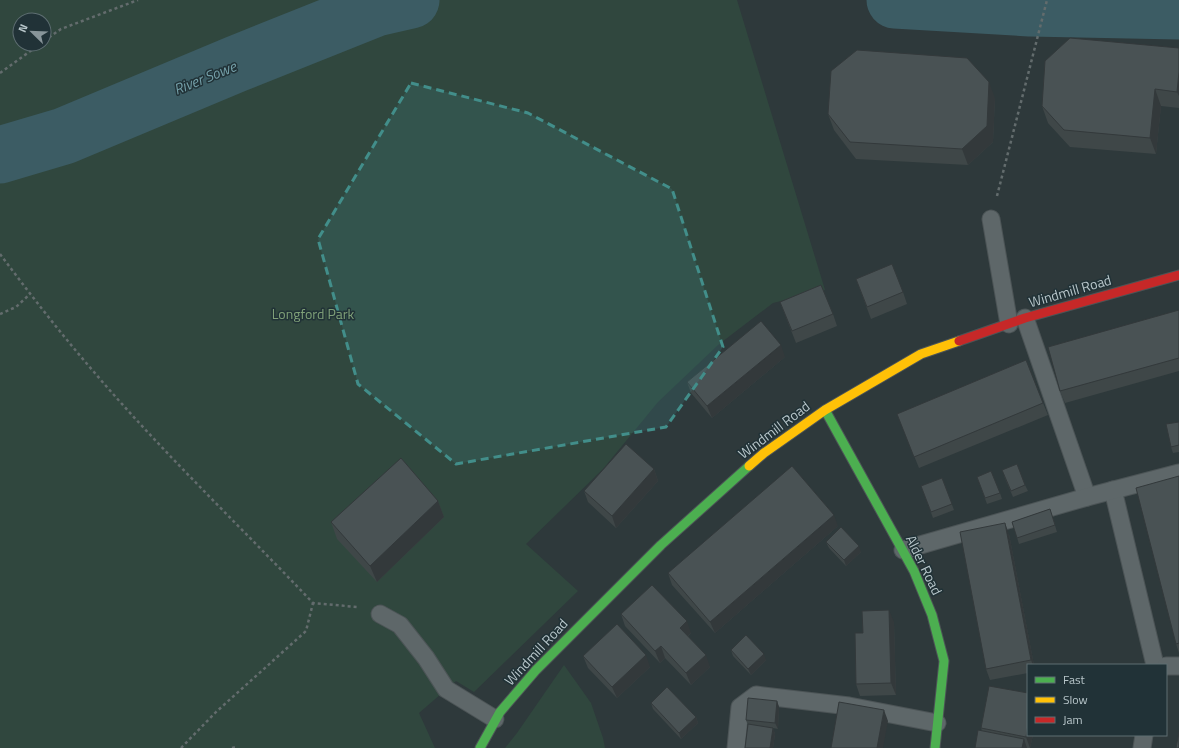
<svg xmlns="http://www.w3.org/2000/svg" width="1179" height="748" viewBox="0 0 1179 748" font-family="'Titillium Web',sans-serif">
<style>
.green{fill:#30473e;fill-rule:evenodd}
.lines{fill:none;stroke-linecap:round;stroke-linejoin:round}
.river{stroke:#3c5c64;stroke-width:57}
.lane-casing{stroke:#4c5456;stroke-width:19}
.fast-casing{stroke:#4c5456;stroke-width:11}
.slow-casing{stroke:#4c5456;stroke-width:11}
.jam-casing{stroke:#4c5456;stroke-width:11}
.path{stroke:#636c6d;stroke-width:2.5;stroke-dasharray:3 3;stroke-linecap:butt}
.lane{stroke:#5e6769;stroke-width:17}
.fast{stroke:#4caf50;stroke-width:9}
.slow{stroke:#ffc107;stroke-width:9}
.jam{stroke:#c62828;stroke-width:9}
.wall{fill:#3f4748}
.shaded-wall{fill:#33393b}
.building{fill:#495254;stroke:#33393b}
.marked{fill:#428e8a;fill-opacity:0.2;stroke:#428e8a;stroke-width:3;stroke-dasharray:8 5;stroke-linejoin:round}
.labels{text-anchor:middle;stroke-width:3;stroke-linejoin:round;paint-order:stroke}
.street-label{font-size:14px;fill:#b9c7cb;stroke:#213237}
.park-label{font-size:14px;fill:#7fa078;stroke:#213237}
.water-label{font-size:15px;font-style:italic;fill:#749fa8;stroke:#213237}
</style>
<rect width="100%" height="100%" fill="#2e393b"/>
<g class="green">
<path d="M0,0H737L825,290L773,303L718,345L658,402L603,469L526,544L578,591L474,692L456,681L419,713L435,748H0ZM20,20H44V44H20Z"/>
<polygon points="564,665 591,703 603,738 605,748 505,748 517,733"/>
</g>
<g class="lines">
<g class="river">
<polyline points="895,0 1030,8 1179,11"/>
<polyline points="0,155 64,136 236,64 376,8 411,0"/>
</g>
<g class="lane-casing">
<g id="lane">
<polyline points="991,219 1009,324"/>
<polyline points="1025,318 1087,497"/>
<polyline points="1113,490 1155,665"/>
<polyline points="903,550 1087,497 1179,473"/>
<polyline points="380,614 400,625 426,658 446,689 495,719"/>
<polyline points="1166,666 1179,666"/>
<polyline points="736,748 740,707 756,695 849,706 937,723"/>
<polyline points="1142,748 1144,735"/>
</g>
</g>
<g class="fast-casing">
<g id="fast">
<polyline points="825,410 914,571 932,615 944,661 935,748"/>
<polyline points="480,748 500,712 536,670 661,545 749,466"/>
</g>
</g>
<g class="slow-casing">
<polyline id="slow" points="749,466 764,453 825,410 921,354 959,341"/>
</g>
<g class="jam-casing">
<polyline id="jam" points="959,341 1025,318 1179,275"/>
</g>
<g class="path">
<polyline points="44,41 61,29 138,0"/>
<polyline points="0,73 40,44"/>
<polyline points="997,196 1047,0"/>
<path d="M0,254C30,294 61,334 94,372C163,453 240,526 313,603L357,607"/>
<polyline points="0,314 16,307 30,294"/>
<polyline points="181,748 216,712 306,631 313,603"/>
<polyline points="232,748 236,747"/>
</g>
<use href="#lane" class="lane"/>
<use href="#fast" class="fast"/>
<use href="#slow" class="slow"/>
<use href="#jam" class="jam"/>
</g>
<g class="wall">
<polygon points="1179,48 1179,108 1161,106 1156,154 1070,147 1048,123 1042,106"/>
<polygon points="995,98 993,142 968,165 856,159 834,130 828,114"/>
<polygon points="856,279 903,292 907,304 871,319"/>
<polygon points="780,302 833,314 837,326 796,343"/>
<polygon points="1179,310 1179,371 1065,403 1060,391"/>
<polygon points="785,357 712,418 691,393 687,382"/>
<polygon points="1043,403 1048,415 919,468 897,414"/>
<polygon points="1179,422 1179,452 1173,453 1171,447"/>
<polygon points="654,469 658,481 616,528 588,502 584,491"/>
<polygon points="1004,476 1025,485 1028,491 1013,497"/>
<polygon points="1179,476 1179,653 1176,644"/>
<polygon points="977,477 1000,493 1002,499 987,504"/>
<polygon points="942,478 954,510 933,518 921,486"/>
<polygon points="438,501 444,517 377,582 337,539 331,522"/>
<polygon points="1050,509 1057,532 1019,544 1012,522"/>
<polygon points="838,526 715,633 672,585 668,573"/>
<polygon points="1009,534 1034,665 1028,665 1028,673 990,680 986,669"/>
<polygon points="826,542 861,552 846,566 829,548"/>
<polygon points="621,614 691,633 688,636 710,667 691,685 665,658 660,663 625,626"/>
<polygon points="894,622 896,695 860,696 856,684"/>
<polygon points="731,650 766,660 751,675 733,656"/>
<polygon points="583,656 650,667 617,698 588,668"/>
<polygon points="777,701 779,707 778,729 773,728 775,734 773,748 745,748 748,726 746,720"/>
<polygon points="651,703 696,717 698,723 681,739 653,709"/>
<polygon points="981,728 1033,735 1030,748 1027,748 982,731"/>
</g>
<g class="shaded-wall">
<polygon points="1179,72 1179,96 1177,92"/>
<polygon points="989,82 995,98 993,142 968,165 962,149"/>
<polygon points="1155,89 1161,106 1156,154 1150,138"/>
<polygon points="781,345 785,357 712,418 707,406"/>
<polygon points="654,469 658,481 616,528 612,516"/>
<polygon points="438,501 444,517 377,582 370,566"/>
<polygon points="834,515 838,526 715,633 710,622"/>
<polygon points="1005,523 1009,534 1034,665 1033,665 1031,660"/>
<polygon points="859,546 861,552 846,566 844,560"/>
<polygon points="889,610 894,622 896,695 891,683"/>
<polygon points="687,621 691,633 684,639 680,628"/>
<polygon points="661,646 665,658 660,663 655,651"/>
<polygon points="764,654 766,660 751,675 748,669"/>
<polygon points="646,655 650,667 617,698 612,687"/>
<polygon points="706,655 710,667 691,685 686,673"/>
<polygon points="777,701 779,707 778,729 775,723"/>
<polygon points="884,710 888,721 883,748 877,748"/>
<polygon points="696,717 698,723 681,739 679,733"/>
<polygon points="1028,725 1028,735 1033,735 1030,748 1026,737"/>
<polygon points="773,728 775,734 773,748 770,748"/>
<polygon points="1024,739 1027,748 1022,748"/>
</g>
<g class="building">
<polygon points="1070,38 1179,48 1179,72 1177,92 1155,89 1150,138 1064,130 1042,106 1045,61"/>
<polygon points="857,50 967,58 989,82 987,126 962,149 850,142 828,114 831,71"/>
<polygon points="892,264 903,292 867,307 856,279"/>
<polygon points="821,285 833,314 792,331 780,302"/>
<polygon points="1179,310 1179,358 1060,391 1048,347"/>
<polygon points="761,321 781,345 707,406 687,382"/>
<polygon points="1026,360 1043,403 914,457 897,414"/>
<polygon points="1179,422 1179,445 1171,447 1166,424"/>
<polygon points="626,444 654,469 612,516 584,491"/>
<polygon points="401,458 438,501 370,566 331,522"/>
<polygon points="1017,464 1025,485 1011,491 1002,470"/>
<polygon points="792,466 834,515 710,622 668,573"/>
<polygon points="991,471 1000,493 985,498 977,477"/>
<polygon points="1179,476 1179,643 1176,644 1136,488"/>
<polygon points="942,478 952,504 931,512 921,486"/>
<polygon points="1050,509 1055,525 1017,538 1012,522"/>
<polygon points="1005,523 1031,660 986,669 960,532"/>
<polygon points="841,527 859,546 844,560 826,542"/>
<polygon points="652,585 687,621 680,628 706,655 686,673 661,646 655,651 621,614"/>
<polygon points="889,610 891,683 856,684 855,633 863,633 862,611"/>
<polygon points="617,624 646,655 612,687 583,656"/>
<polygon points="746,635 764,654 748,669 731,650"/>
<polygon points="989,686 1028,693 1028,725 1026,737 981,728"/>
<polygon points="667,687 696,717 679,733 651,703"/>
<polygon points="748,698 777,701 775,723 746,720"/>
<polygon points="839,702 884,710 877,748 831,748"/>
<polygon points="748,724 773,728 770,748 745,748"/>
<polygon points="978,730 1024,739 1022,748 975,748"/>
<polygon points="1179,732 1179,748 1176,748"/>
</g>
<path class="marked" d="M411,83L528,113L672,189L723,347L666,427L456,464L358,384L318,239Z"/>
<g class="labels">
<g class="street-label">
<text transform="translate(1070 291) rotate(-16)" y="5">Windmill Road</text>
<text transform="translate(774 430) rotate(-37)" y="5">Windmill Road</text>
<text transform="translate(924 565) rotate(64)" y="5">Alder Road</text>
<text transform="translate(536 652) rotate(-47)" y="5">Windmill Road</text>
</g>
<g class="park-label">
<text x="313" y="319">Longford Park</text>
</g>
<g class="water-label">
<text transform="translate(205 78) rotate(-22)" y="5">River Sowe</text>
</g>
</g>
<rect x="1027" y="664" width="140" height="72" fill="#213237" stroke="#5e6e72"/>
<rect x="1035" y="677" width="20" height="6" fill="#4caf50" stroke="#5e6e72"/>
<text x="1063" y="684" font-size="12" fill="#b9c7cb">Fast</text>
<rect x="1035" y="697" width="20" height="6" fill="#ffc107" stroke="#5e6e72"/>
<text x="1063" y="704" font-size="12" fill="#b9c7cb">Slow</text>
<rect x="1035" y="717" width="20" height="6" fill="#c62828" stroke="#5e6e72"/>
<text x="1063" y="724" font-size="12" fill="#b9c7cb">Jam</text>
<g transform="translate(32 32) rotate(293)"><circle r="19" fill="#213237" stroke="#5e6e72"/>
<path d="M0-3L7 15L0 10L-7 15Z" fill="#889599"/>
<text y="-6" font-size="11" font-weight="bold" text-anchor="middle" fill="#b9c7cb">N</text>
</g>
</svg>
